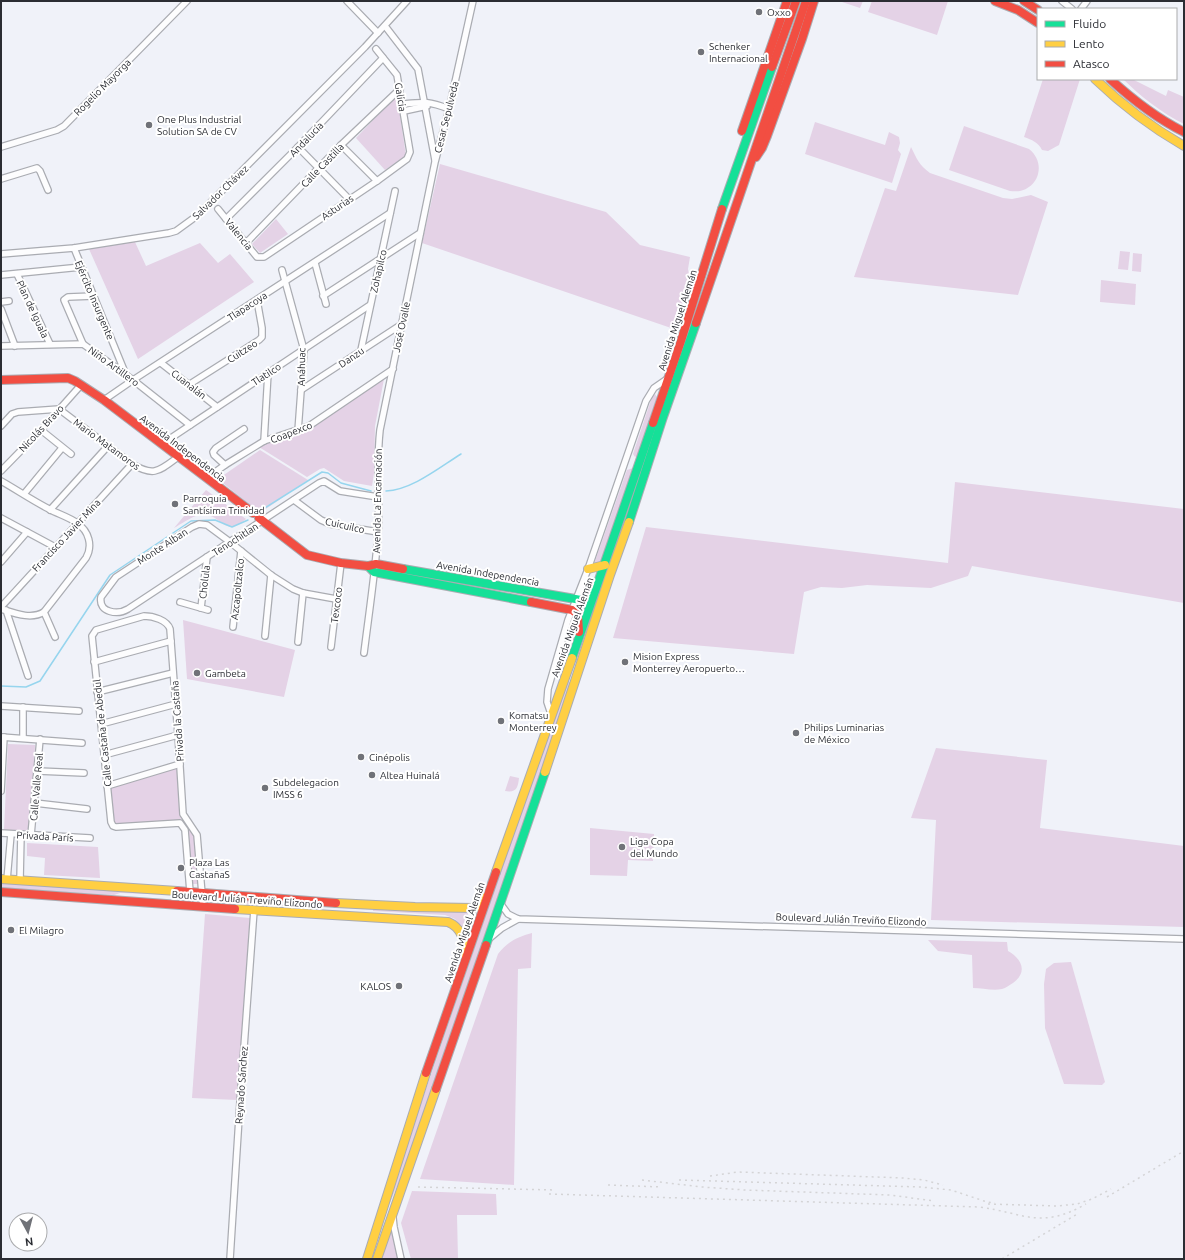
<svg xmlns="http://www.w3.org/2000/svg" width="1185" height="1260" viewBox="0 0 1185 1260" font-family="Ubuntu,sans-serif">
<style>
.green{fill:#e4d2e6}
.lines{fill:none;stroke-linecap:round;stroke-linejoin:round}
.stream{stroke:#96d5ee;stroke-width:1.5}
.street-casing{stroke:#aaacb2;stroke-width:8}
.fast-casing{stroke:#aaacb2;stroke-width:10}
.slow-casing{stroke:#aaacb2;stroke-width:10}
.jam-casing{stroke:#aaacb2;stroke-width:10}
.street{stroke:#fdfdfe;stroke-width:5.5}
.fast{stroke:#16e098;stroke-width:8}
.slow{stroke:#ffcf43;stroke-width:8}
.jam{stroke:#f24e42;stroke-width:8}
.rail{stroke:#d4d4d6;stroke-width:1.5;stroke-dasharray:2 4;stroke-linecap:butt}
.poi-dot{fill:#707278;stroke:#fff;stroke-width:1.5}
.labels{text-anchor:middle;stroke-width:4;stroke-linejoin:round;paint-order:stroke}
.poi-label{font-size:10px;fill:#2b2d33;stroke:#fff;text-anchor:start}
.street-label{font-size:10px;fill:#2b2d33;stroke:#fff}
</style>
<rect width="100%" height="100%" fill="#f0f2f9"/>
<g class="green">
<polygon points="839,1 863,1 860,8"/>
<polygon points="872,1 948,1 937,35 868,12"/>
<path d="M1043,79H1080L1059,145L1048,151L1042,150C1038,142 1032,140 1024,137Z"/>
<path d="M1123,79H1132L1166,96L1168,90L1184,97V124C1163,114 1139,95 1123,79Z"/>
<polygon points="397,95 406,156 385,170 356,138"/>
<polygon points="815,122 885,145 889,132 899,137 900,143 898,150 901,154 892,183 805,154"/>
<path d="M964,126L1029,149C1049,165 1036,195 1010,191L949,170Z"/>
<path d="M911,147C917,159 919,165 930,173L1003,198L1012,199L1031,195L1048,202L1018,295L854,277L885,188L896,191Z"/>
<polygon points="440,164 606,212 640,245 690,257 688,269 690,280 674,329 422,243"/>
<polygon points="276,219 288,234 260,253 252,244"/>
<polygon points="135,242 146,266 200,243 218,263 230,254 254,282 138,359 89,249"/>
<polygon points="1120,251 1130,252 1128,270 1118,269"/>
<polygon points="1133,253 1142,254 1141,272 1132,271"/>
<polygon points="1101,280 1136,284 1135,305 1100,302"/>
<polygon points="384,379 375,426 374,473 372,486 344,481 324,468 320,469 307,477 259,447 315,426"/>
<polygon points="655,394 657,397 638,455 635,457 633,454 652,397"/>
<polygon points="260,450 308,480 260,513 218,479"/>
<polygon points="633,468 600,563 593,567 627,470"/>
<polygon points="955,482 1184,509 1184,603 972,566 968,576 931,588 867,585 842,588 821,587 804,592 794,654 613,638 646,527 948,563"/>
<path d="M206,490L246,519C222,540 222,511 199,515C191,517 181,524 174,528Z"/>
<polygon points="183,620 295,650 284,697 187,679"/>
<polygon points="567,680 569,682 572,682 410,1156 389,1205 407,1144"/>
<polygon points="8,744 35,745 31,831 4,830"/>
<polygon points="936,748 1047,760 1040,828 1184,846 1184,927 931,920 936,820 911,818"/>
<polygon points="178,767 181,821 115,825 110,788"/>
<path d="M510,776L519,778C518,788 516,793 505,791Z"/>
<polygon points="590,828 654,834 653,861 628,860 627,876 590,875"/>
<polygon points="187,830 189,830 195,836 198,884 191,884"/>
<polygon points="27,843 98,847 100,878 44,875 45,858 27,856"/>
<polygon points="1,883 149,893 148,894 120,893 114,895 1,888"/>
<polygon points="218,899 247,901 258,899 326,906 317,908 218,902"/>
<path d="M373,909C405,911 437,910 469,911L462,928L455,919L445,915L373,911Z"/>
<polygon points="205,914 250,918 237,1100 192,1098"/>
<path d="M532,933L531,968L518,969L514,1185L420,1179L498,954C507,942 517,937 532,933Z"/>
<path d="M928,940L1007,942L1008,951C1022,959 1028,972 1013,983C1009,985 1006,988 1002,989C993,991 982,988 973,988L972,955L938,951Z"/>
<polygon points="1071,962 1105,1082 1102,1085 1064,1084 1045,1028 1044,984 1046,969 1054,963"/>
<polygon points="412,1191 496,1194 497,1215 457,1215 458,1259 411,1259 401,1223"/>
<polygon points="391,1228 398,1259 381,1259"/>
</g>
<g class="lines">
<g class="stream">
<path d="M386,491C412,490 440,467 461,454"/>
<polyline points="260,511 322,472 328,473 341,483 371,491"/>
<polyline points="1,686 26,687 40,681 110,575 191,521 215,520 232,527 248,520"/>
</g>
<g class="street-casing">
<g id="street">
<polyline points="347,1 378,33"/>
<polyline points="1062,1 1072,9"/>
<polyline points="1081,9 1087,1"/>
<polyline points="385,26 418,69 435,160"/>
<path d="M402,104C424,102 428,101 449,109"/>
<polyline points="404,111 427,106"/>
<polyline points="341,145 377,181"/>
<polyline points="1,147 57,130 64,126 187,1"/>
<polyline points="298,147 349,199"/>
<polyline points="1,179 37,168 40,171 48,190"/>
<polyline points="218,209 257,257 264,257 377,181 407,159 410,152 397,75 376,49"/>
<polyline points="226,219 298,147 383,58"/>
<polyline points="246,243 341,145 400,89"/>
<polyline points="74,248 126,375"/>
<polyline points="1,254 74,248 169,233 176,231 198,215 365,47 407,1"/>
<polyline points="315,263 326,304"/>
<polyline points="282,270 304,350 298,431"/>
<polyline points="17,274 50,344"/>
<polyline points="1,275 81,267"/>
<polyline points="323,296 420,233"/>
<polyline points="1,302 9,301"/>
<polyline points="1,309 15,346"/>
<polyline points="83,344 64,300 68,297 94,296"/>
<polyline points="1,346 83,344 133,380 190,425"/>
<polyline points="361,350 395,191"/>
<polyline points="161,363 217,407"/>
<polyline points="190,384 259,340 262,337 262,328 257,300"/>
<polyline points="301,390 402,324"/>
<polyline points="104,400 133,380 390,213"/>
<path d="M1,426L12,414L18,412L59,409L132,464C154,477 159,471 178,457"/>
<polyline points="41,430 71,454"/>
<polyline points="264,441 268,373"/>
<polyline points="162,444 370,305"/>
<polyline points="225,465 214,455 213,452 216,448 244,429"/>
<polyline points="1,471 41,430 81,385"/>
<polyline points="207,478 225,465 264,441 309,426 393,369"/>
<path d="M1,481C17,490 33,501 49,509C58,514 69,517 77,523C89,531 93,546 86,558L44,612C31,620 14,613 1,609"/>
<polyline points="24,494 62,448"/>
<polyline points="294,500 321,520 330,524 378,532"/>
<polyline points="50,510 108,446"/>
<polyline points="1,518 55,547"/>
<polyline points="1,562 27,532"/>
<path d="M336,599L303,593L293,589L271,575L230,542L207,525L199,524L192,527L116,577L101,597C98,613 118,615 128,609C192,567 256,525 319,483L324,481L340,491L378,497"/>
<polyline points="180,602 208,610"/>
<polyline points="1,607 132,464"/>
<polyline points="201,608 207,557"/>
<polyline points="6,610 28,676"/>
<polyline points="44,612 55,637"/>
<polyline points="233,627 241,551"/>
<polyline points="265,636 271,575"/>
<polyline points="298,642 303,593"/>
<polyline points="331,647 341,563"/>
<path d="M364,653C369,613 375,574 378,534C380,499 376,464 380,430L435,162L449,109L473,1"/>
<polyline points="94,662 171,641"/>
<polyline points="97,692 173,673"/>
<polyline points="1,706 79,711"/>
<polyline points="551,714 547,702 548,689 568,620 588,569 646,401 654,388 667,379"/>
<polyline points="101,724 176,704"/>
<polyline points="1,737 82,743"/>
<polyline points="23,738 23,707"/>
<polyline points="104,755 178,735"/>
<polyline points="38,771 84,773"/>
<polyline points="107,786 180,764"/>
<polyline points="1,791 4,737"/>
<polyline points="35,803 87,809"/>
<polyline points="1,833 90,838"/>
<polyline points="31,835 40,739"/>
<polyline points="7,880 11,834"/>
<polyline points="20,880 21,834"/>
<path d="M190,892L185,830L180,823L116,827L113,826L111,822L92,636L96,630L144,616C153,616 167,620 170,629L178,735L183,814L197,835L203,906"/>
<polyline points="500,903 508,914 518,919 1184,939"/>
<polyline points="490,938 502,928 518,919"/>
<polyline points="393,1218 394,1227 401,1259"/>
<polyline points="230,1259 240,1102 254,910"/>
</g>
</g>
<g class="fast-casing">
<g id="fast">
<polyline points="722,209 772,67"/>
<polyline points="629,522 663,417 696,323"/>
<polyline points="368,566 374,572 531,602"/>
<polyline points="403,569 581,600 588,598 594,591"/>
<polyline points="572,658 653,423"/>
<polyline points="486,945 545,772"/>
</g>
</g>
<g class="slow-casing">
<g id="slow">
<path d="M1095,79C1122,105 1151,127 1184,146"/>
<polyline points="588,569 605,565"/>
<polyline points="545,772 610,575 629,522"/>
<polyline points="496,872 572,658"/>
<polyline points="1,879 177,891"/>
<polyline points="336,903 415,907 473,908 478,906 486,897"/>
<path d="M235,909L448,922C463,928 464,942 466,957"/>
<polyline points="367,1259 426,1073"/>
<polyline points="377,1259 436,1089"/>
</g>
</g>
<g class="jam-casing">
<g id="jam">
<polyline points="995,1 1018,10 1038,23"/>
<polyline points="1024,1 1038,10"/>
<polyline points="772,67 796,1"/>
<path d="M1110,79C1133,100 1156,118 1184,132"/>
<polyline points="742,131 787,1"/>
<polyline points="756,157 762,148 767,136 802,39 814,1"/>
<polyline points="696,323 806,1"/>
<polyline points="1,380 68,378 75,381 104,400 253,513"/>
<polyline points="653,423 681,341 722,209"/>
<polyline points="259,518 307,555 341,563 368,566 376,564 403,569"/>
<polyline points="531,602 572,610 578,615 579,632"/>
<polyline points="177,891 336,903"/>
<polyline points="1,892 235,909"/>
<polyline points="426,1073 496,872"/>
<polyline points="436,1089 486,945"/>
</g>
</g>
<use href="#street" class="street"/>
<use href="#fast" class="fast"/>
<use href="#slow" class="slow"/>
<use href="#jam" class="jam"/>
<g class="rail">
<polyline points="710,1176 738,1172 903,1178 924,1180 943,1185"/>
<polyline points="642,1180 702,1187 745,1190 890,1195 934,1201"/>
<polyline points="679,1180 921,1187 951,1190 987,1202 995,1203"/>
<polyline points="608,1185 662,1187"/>
<polyline points="418,1187 556,1190"/>
<path d="M549,1194L979,1207C1025,1213 1040,1230 1086,1204"/>
<polyline points="1107,1197 1184,1151"/>
<polyline points="988,1204 1057,1206 1077,1204 1092,1199 1111,1189"/>
<polyline points="1002,1259 1079,1213"/>
</g>
</g>
<g class="poi-dot">
<circle cx="759" cy="12" r="4"/>
<circle cx="701" cy="52" r="4"/>
<circle cx="149" cy="125" r="4"/>
<circle cx="175" cy="504" r="4"/>
<circle cx="625" cy="662" r="4"/>
<circle cx="197" cy="673" r="4"/>
<circle cx="501" cy="721" r="4"/>
<circle cx="796" cy="733" r="4"/>
<circle cx="361" cy="757" r="4"/>
<circle cx="372" cy="775" r="4"/>
<circle cx="265" cy="788" r="4"/>
<circle cx="622" cy="847" r="4"/>
<circle cx="181" cy="868" r="4"/>
<circle cx="11" cy="930" r="4"/>
<circle cx="399" cy="986" r="4"/>
</g>
<g class="labels">
<g class="poi-label">
<text x="767" y="16">Oxxo</text>
<text x="709" y="50">Schenker<tspan x="709" dy="12">Internacional</tspan></text>
<text x="157" y="123">One Plus Industrial<tspan x="157" dy="12">Solution SA de CV</tspan></text>
<text x="183" y="502">Parroquia<tspan x="183" dy="12">Santísima Trinidad</tspan></text>
<text x="633" y="660">Mision Express<tspan x="633" dy="12">Monterrey Aeropuerto…</tspan></text>
<text x="205" y="677">Gambeta</text>
<text x="509" y="719">Komatsu<tspan x="509" dy="12">Monterrey</tspan></text>
<text x="804" y="731">Philips Luminarias<tspan x="804" dy="12">de México</tspan></text>
<text x="369" y="761">Cinépolis</text>
<text x="380" y="779">Altea Huinalá</text>
<text x="273" y="786">Subdelegacion<tspan x="273" dy="12">IMSS 6</tspan></text>
<text x="630" y="845">Liga Copa<tspan x="630" dy="12">del Mundo</tspan></text>
<text x="189" y="866">Plaza Las<tspan x="189" dy="12">CastañaS</tspan></text>
<text x="19" y="934">El Milagro</text>
<text x="391" y="990" text-anchor="end">KALOS</text>
</g>
<g class="street-label">
<text transform="translate(102 87) rotate(-45)" y="4">Rogelio Mayorga</text>
<text transform="translate(401 97) rotate(81)" y="4">Galicia</text>
<text transform="translate(446 117) rotate(-76)" y="4">Cesar Sepulveda</text>
<text transform="translate(306 139) rotate(-46)" y="4">Andalucía</text>
<text transform="translate(322 165) rotate(-46)" y="4">Calle Castilla</text>
<text transform="translate(220 192) rotate(-44)" y="4">Salvador Chávez</text>
<text transform="translate(337 207) rotate(-34)" y="4">Asturias</text>
<text transform="translate(239 234) rotate(51)" y="4">Valencia</text>
<text transform="translate(378 271) rotate(-77)" y="4">Zohapilco</text>
<text transform="translate(95 300) rotate(67)" y="4">Ejército Insurgente</text>
<text transform="translate(247 306) rotate(-33)" y="4">Tlapacoya</text>
<text transform="translate(33 309) rotate(65)" y="4">Plan de Iguala</text>
<text transform="translate(677 320) rotate(-72)" y="4">Avenida Miguel Alemán</text>
<text transform="translate(401 327) rotate(-78)" y="4">José Ovalle</text>
<text transform="translate(242 351) rotate(-33)" y="4">Cuitzeo</text>
<text transform="translate(351 357) rotate(-34)" y="4">Danzu</text>
<text transform="translate(114 366) rotate(36)" y="4">Niño Artillero</text>
<text transform="translate(301 367) rotate(-89)" y="4">Anáhuac</text>
<text transform="translate(266 374) rotate(-33)" y="4">Tlatilco</text>
<text transform="translate(189 384) rotate(38)" y="4">Cuanalán</text>
<text transform="translate(41 428) rotate(-47)" y="4">Nicolás Bravo</text>
<text transform="translate(291 432) rotate(-21)" y="4">Coapexco</text>
<text transform="translate(107 444) rotate(36)" y="4">Mario Matamoros</text>
<text transform="translate(183 448) rotate(37)" y="4">Avenida Independencia</text>
<text transform="translate(377 501) rotate(-89)" y="4">Avenida La Encarnación</text>
<text transform="translate(345 525) rotate(13)" y="4">Cuicuilco</text>
<text transform="translate(66 535) rotate(-47)" y="4">Francisco Javier Mina</text>
<text transform="translate(235 539) rotate(-33)" y="4">Tenochitlan</text>
<text transform="translate(162 546) rotate(-33)" y="4">Monte Alban</text>
<text transform="translate(488 573) rotate(10)" y="4">Avenida Independencia</text>
<text transform="translate(204 582) rotate(-83)" y="4">Cholula</text>
<text transform="translate(237 589) rotate(-84)" y="4">Azcapoltzalco</text>
<text transform="translate(336 605) rotate(-83)" y="4">Texcoco</text>
<text transform="translate(572 627) rotate(-70)" y="4">Avenida Miguel Alemán</text>
<text transform="translate(177 721) rotate(-94)" y="4">Privada la Castaña</text>
<text transform="translate(102 733) rotate(-96)" y="4">Calle Castaña de Abedul</text>
<text transform="translate(36 787) rotate(-85)" y="4">Calle Valle Real</text>
<text transform="translate(45 836) rotate(3)" y="4">Privada París</text>
<text transform="translate(247 899) rotate(4)" y="4">Boulevard Julián Treviño Elizondo</text>
<text transform="translate(851 919) rotate(2)" y="4">Boulevard Julián Treviño Elizondo</text>
<text transform="translate(464 932) rotate(-71)" y="4">Avenida Miguel Alemán</text>
<text transform="translate(241 1085) rotate(-86)" y="4">Reynado Sánchez</text>
</g>
</g>
<rect width="1185" height="1260" fill="none" stroke="#2b2d33" stroke-width="4"/>
<rect x="1037" y="8" width="140" height="72" fill="#ffffff" stroke="#aaabad"/>
<rect x="1045" y="21" width="20" height="6" fill="#16e098" stroke="#aaabad"/>
<text x="1073" y="28" font-size="12" fill="#2b2d33">Fluido</text>
<rect x="1045" y="41" width="20" height="6" fill="#ffcf43" stroke="#aaabad"/>
<text x="1073" y="48" font-size="12" fill="#2b2d33">Lento</text>
<rect x="1045" y="61" width="20" height="6" fill="#f24e42" stroke="#aaabad"/>
<text x="1073" y="68" font-size="12" fill="#2b2d33">Atasco</text>
<g transform="translate(28 1232) rotate(173)"><circle r="19" fill="#ffffff" stroke="#aaabad"/>
<path d="M0-3L7 15L0 10L-7 15Z" fill="#707278"/>
<text y="-6" font-size="11" font-weight="bold" text-anchor="middle" fill="#2b2d33">N</text>
</g>
</svg>
